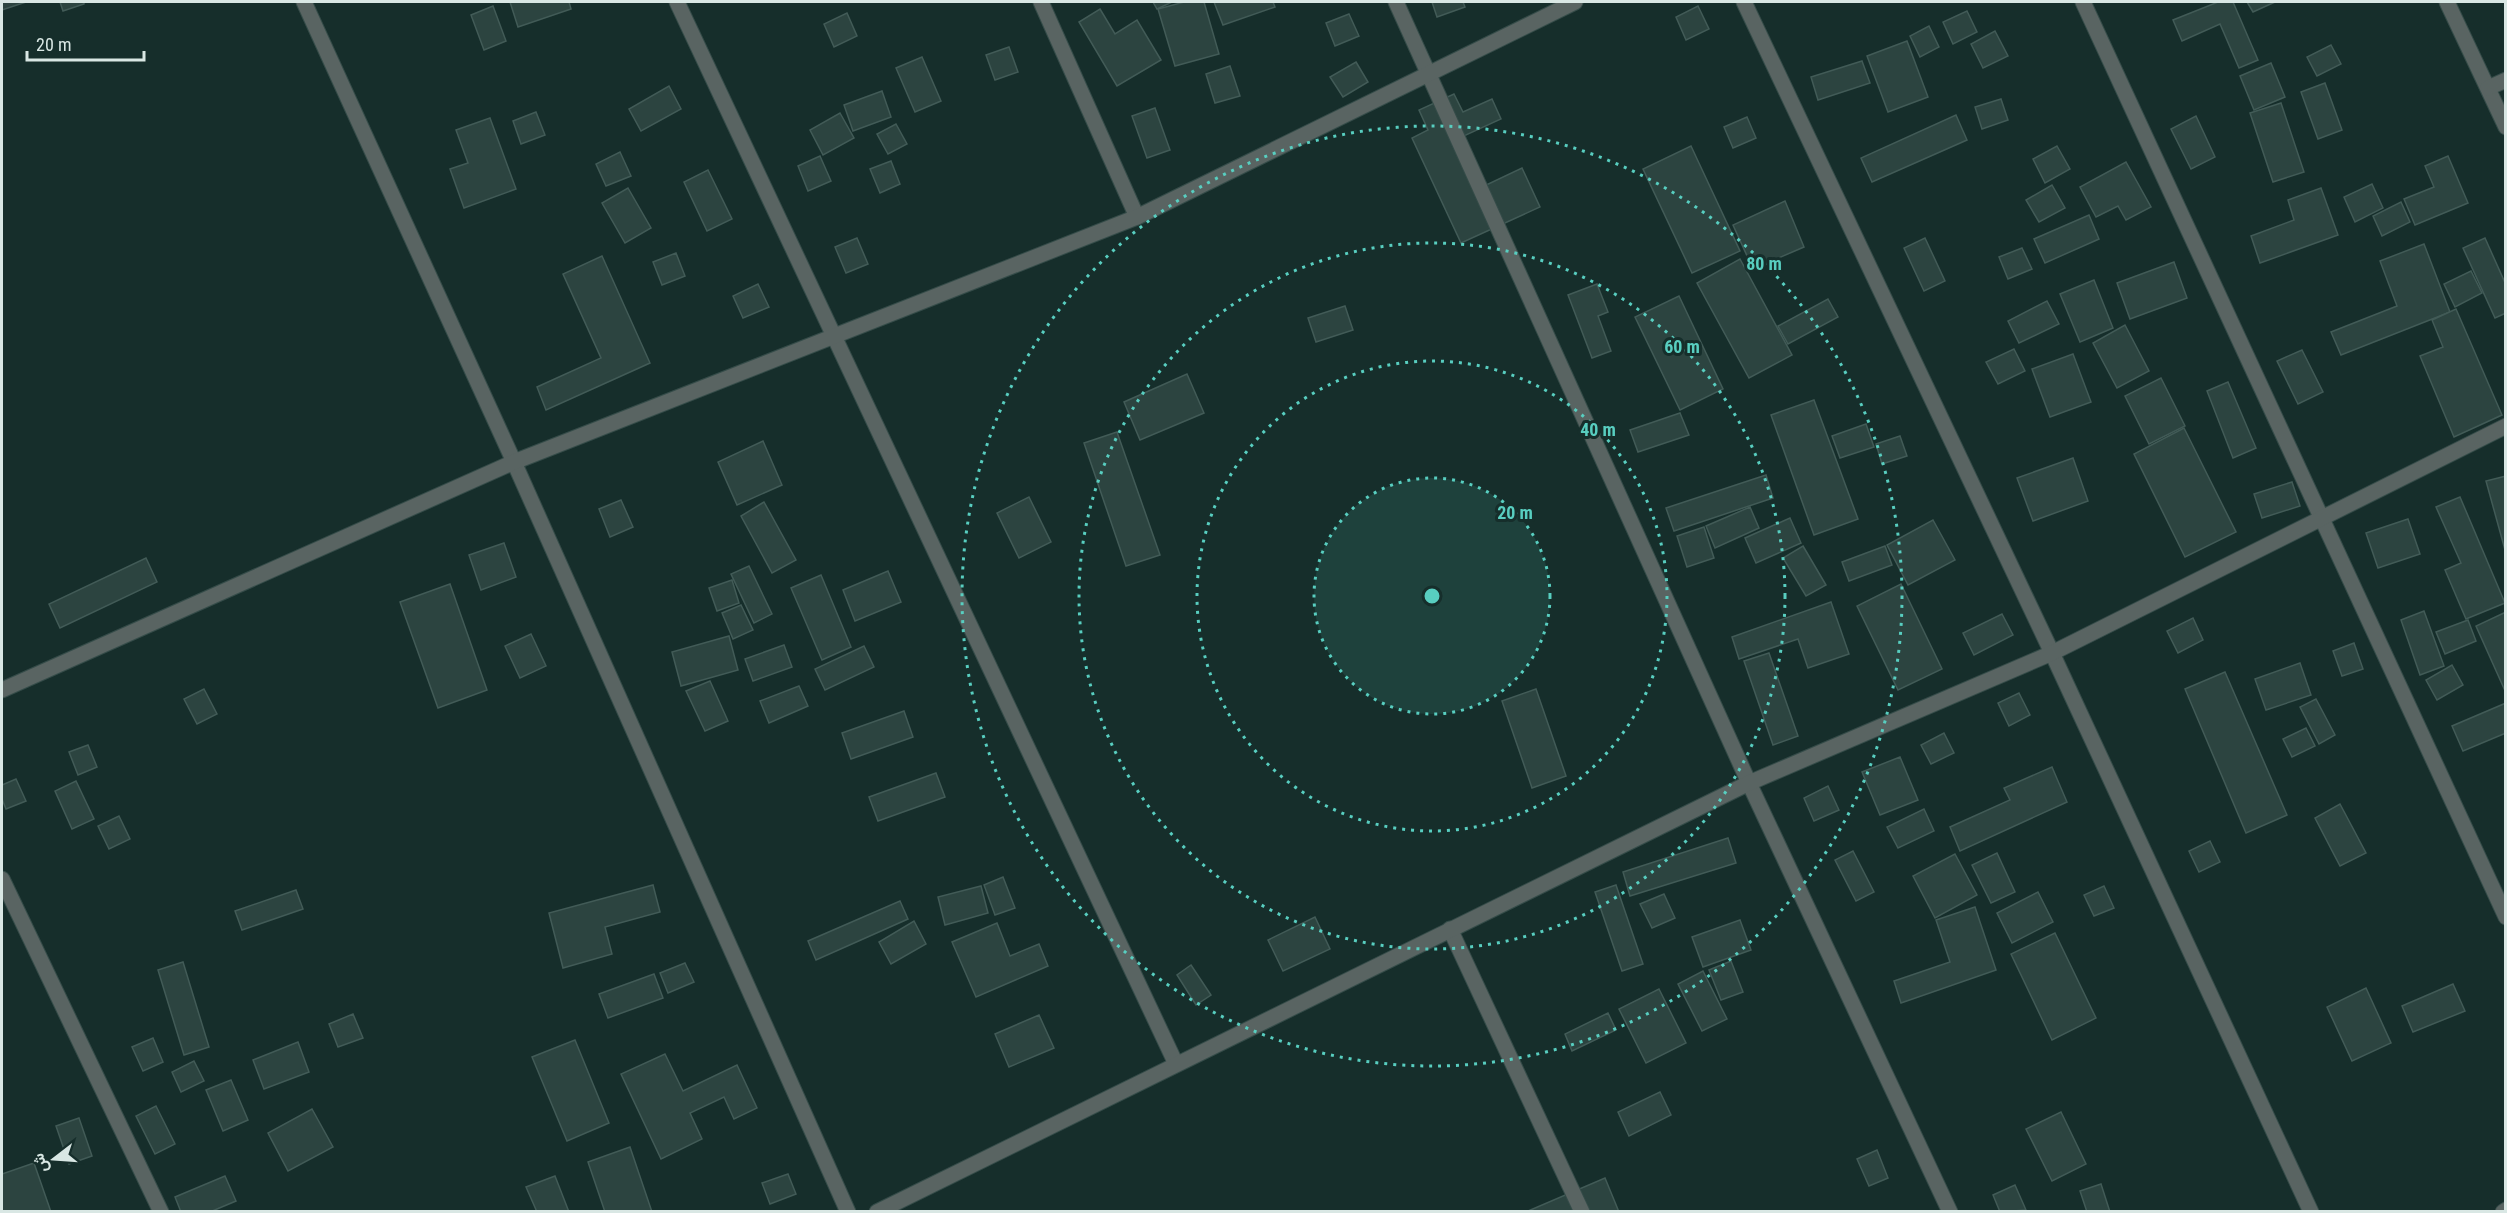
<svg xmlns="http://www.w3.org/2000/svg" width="2507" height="1213" viewBox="0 0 2507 1213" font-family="'Roboto Condensed',Vazirmatn,sans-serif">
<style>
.building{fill:#2c4440;stroke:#425b57;stroke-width:1.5}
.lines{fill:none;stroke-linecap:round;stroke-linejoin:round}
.street-casing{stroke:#354c49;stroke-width:17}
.street{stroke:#596462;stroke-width:15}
.ring{fill:none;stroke:#58cec0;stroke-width:3;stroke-dasharray:3 6}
.centre{fill:#58cec0;stroke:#162e2b;stroke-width:3}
.ring-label{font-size:18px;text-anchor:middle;font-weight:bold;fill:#58cec0;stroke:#162e2b;stroke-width:6;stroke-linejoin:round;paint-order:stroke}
</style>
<rect width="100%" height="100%" fill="#162e2b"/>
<g class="building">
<polygon points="2,2 26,2 2,10"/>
<polygon points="60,2 84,2 84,4 63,11"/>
<polygon points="510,2 569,2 571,9 518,27"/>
<polygon points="1153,2 1172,2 1157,9"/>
<polygon points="1184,2 1204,2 1219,54 1175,66 1158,9"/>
<polygon points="1214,2 1273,2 1275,7 1223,25"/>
<polygon points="1432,2 1463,2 1465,7 1437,17"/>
<polygon points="2218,2 2233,2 2258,60 2239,68 2220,24 2182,41 2173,20"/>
<polygon points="2247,2 2275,2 2253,12"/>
<polygon points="493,6 506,41 484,50 471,15"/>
<polygon points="1698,6 1709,29 1686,40 1676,17"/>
<polygon points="1100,9 1115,34 1137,20 1161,60 1117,86 1079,22"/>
<polygon points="1967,11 1977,32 1953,44 1943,22"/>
<polygon points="847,13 857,36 834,47 824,24"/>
<polygon points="1349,14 1359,36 1335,46 1326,23"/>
<polygon points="1929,26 1939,47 1920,57 1910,36"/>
<polygon points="1995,31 2008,56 1983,68 1971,44"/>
<polygon points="1907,41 1928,97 1888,112 1867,56"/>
<polygon points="2331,45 2341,64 2317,76 2307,57"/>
<polygon points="1009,47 1018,72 995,80 986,55"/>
<polygon points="922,57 941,101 915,112 896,68"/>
<polygon points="1862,61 1870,83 1818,100 1811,77"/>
<polygon points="1356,62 1368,82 1343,97 1330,77"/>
<polygon points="2271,63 2285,97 2254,110 2240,76"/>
<polygon points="1230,66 1240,96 1215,103 1206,74"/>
<polygon points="2325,83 2342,130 2318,139 2301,92"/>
<polygon points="669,86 681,109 641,131 629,109"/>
<polygon points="882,91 891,117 853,131 844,105"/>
<polygon points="1454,94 1463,112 1492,99 1501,119 1457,139 1480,188 1522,168 1540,207 1461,243 1412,138 1428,130 1419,110"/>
<polygon points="2001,99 2008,120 1982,129 1975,107"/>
<polygon points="2281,103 2304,172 2273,182 2250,113"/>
<polygon points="1155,108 1170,150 1147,158 1132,116"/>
<polygon points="536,112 545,135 521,144 513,121"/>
<polygon points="840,113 854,138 823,155 810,130"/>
<polygon points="1956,115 1967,140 1872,182 1861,158"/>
<polygon points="2196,116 2215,157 2191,169 2171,129"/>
<polygon points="1747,117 1756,138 1733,148 1724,127"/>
<polygon points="490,118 516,189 464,208 450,169 468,163 456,130"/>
<polygon points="896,124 907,144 888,154 877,134"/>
<polygon points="1691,146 1740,251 1692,273 1643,169"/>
<polygon points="2057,146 2070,169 2045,183 2033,159"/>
<polygon points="620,152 631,176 606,186 596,164"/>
<polygon points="820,156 831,181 808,191 798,166"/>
<polygon points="2448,156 2468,203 2415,225 2404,199 2434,187 2425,166"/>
<polygon points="891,161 900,184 880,193 870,169"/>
<polygon points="2126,162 2151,207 2126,220 2118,206 2096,217 2080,187"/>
<polygon points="708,170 732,219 707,231 684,182"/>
<polygon points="2372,184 2383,208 2355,222 2344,197"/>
<polygon points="2052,185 2065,208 2039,222 2026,200"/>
<polygon points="628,188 651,228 625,243 602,203"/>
<polygon points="2321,188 2338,235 2260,263 2251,236 2294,220 2288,200"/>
<polygon points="1785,201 1804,247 1753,269 1733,225"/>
<polygon points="2401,202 2410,222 2382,236 2373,216"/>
<polygon points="2089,215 2099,239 2045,263 2034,239"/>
<polygon points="857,238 868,264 846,273 835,247"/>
<polygon points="1925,238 1945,281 1924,291 1904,248"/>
<polygon points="2485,238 2506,285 2506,313 2495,318 2463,248"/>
<polygon points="2424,244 2450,312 2341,355 2331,332 2397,306 2380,261"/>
<polygon points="2022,248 2032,269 2008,279 1999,257"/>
<polygon points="676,253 685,276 662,285 653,262"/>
<polygon points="602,256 650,363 546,410 537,387 601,358 563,274"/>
<polygon points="1740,259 1792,355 1749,378 1697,283"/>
<polygon points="2174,262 2187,298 2130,319 2117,283"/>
<polygon points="2471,271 2482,293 2455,307 2444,284"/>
<polygon points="2094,280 2113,328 2080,342 2060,294"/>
<polygon points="758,284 769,307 743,318 733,296"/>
<polygon points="1597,284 1608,312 1598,316 1611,351 1592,358 1568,295"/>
<polygon points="1679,296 1723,389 1680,410 1635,317"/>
<polygon points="1828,299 1838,317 1788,344 1778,326"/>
<polygon points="2047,301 2059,324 2019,343 2008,321"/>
<polygon points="1345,306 1353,330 1316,342 1308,318"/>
<polygon points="2456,309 2502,415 2454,437 2420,356 2443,347 2432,320"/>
<polygon points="2125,325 2149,371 2117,388 2093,343"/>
<polygon points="2014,349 2025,371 1998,384 1986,362"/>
<polygon points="2302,350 2323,392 2298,404 2277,361"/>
<polygon points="2073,354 2091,402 2050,417 2032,369"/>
<polygon points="1187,374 1204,413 1140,440 1124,402"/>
<polygon points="2161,378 2185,426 2149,444 2125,396"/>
<polygon points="2228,382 2256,448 2233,458 2207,391"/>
<polygon points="1814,400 1858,519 1814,535 1771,415"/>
<polygon points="1680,413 1689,435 1638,452 1630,430"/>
<polygon points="1866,424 1874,447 1840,458 1832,436"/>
<polygon points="2184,428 2236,532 2185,557 2134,454"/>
<polygon points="1117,432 1160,555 1126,566 1084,443"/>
<polygon points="1900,436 1907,456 1882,464 1876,444"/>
<polygon points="763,441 782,485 737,505 718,462"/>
<polygon points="2073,458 2088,501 2033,521 2017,478"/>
<polygon points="1766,475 1773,498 1674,531 1666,508"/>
<polygon points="2506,476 2506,550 2505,550 2486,481"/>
<polygon points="2292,482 2300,506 2262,518 2254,494"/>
<polygon points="1029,497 1051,542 1019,558 997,513"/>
<polygon points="2460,497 2505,603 2466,619 2445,570 2461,563 2436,507"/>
<polygon points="621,500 633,527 610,537 599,509"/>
<polygon points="764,502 796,560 772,573 741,516"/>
<polygon points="1750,507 1759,528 1715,548 1706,526"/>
<polygon points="1790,518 1801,543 1756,563 1745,538"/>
<polygon points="2408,519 2420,554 2378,568 2366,533"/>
<polygon points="1933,520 1955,560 1908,585 1887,545"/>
<polygon points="1704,527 1714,558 1687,567 1677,536"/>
<polygon points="504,543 516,577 481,590 469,555"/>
<polygon points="1803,546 1826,585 1806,596 1783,558"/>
<polygon points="1885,546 1892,565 1849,581 1842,562"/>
<polygon points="146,558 157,582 60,628 49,604"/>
<polygon points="749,566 772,614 754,623 731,574"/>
<polygon points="888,571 901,602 855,621 843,590"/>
<polygon points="821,575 851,647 822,660 791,588"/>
<polygon points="732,580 739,603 717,611 709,588"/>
<polygon points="450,584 487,690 438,708 400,602"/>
<polygon points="1901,584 1942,669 1898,690 1857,606"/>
<polygon points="1831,602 1849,654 1808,668 1798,639 1739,659 1732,637"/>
<polygon points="741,605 753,630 733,639 722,613"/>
<polygon points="2424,611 2444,666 2420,675 2401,620"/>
<polygon points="2506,612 2506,693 2476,626"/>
<polygon points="2002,614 2013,635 1974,655 1963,633"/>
<polygon points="2193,618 2203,640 2178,653 2167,631"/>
<polygon points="2468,620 2476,641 2445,654 2436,632"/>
<polygon points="531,634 546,666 520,678 505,646"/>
<polygon points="729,636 738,670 681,686 672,652"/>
<polygon points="2354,643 2363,669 2342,676 2333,651"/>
<polygon points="784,645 792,667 753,681 745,659"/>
<polygon points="864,646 874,667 825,690 815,669"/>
<polygon points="1769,653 1798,736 1773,745 1744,661"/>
<polygon points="2300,663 2311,695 2266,710 2255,679"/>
<polygon points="2452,665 2463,685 2437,700 2426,680"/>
<polygon points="2225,672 2287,815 2246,833 2185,689"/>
<polygon points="710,681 728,721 705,731 686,691"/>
<polygon points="799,686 808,706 769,723 760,701"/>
<polygon points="204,689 217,714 197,724 184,699"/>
<polygon points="1536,689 1566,776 1532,788 1502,701"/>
<polygon points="2019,693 2030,715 2009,726 1998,703"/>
<polygon points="2316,699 2335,735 2319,744 2300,707"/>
<polygon points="2506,703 2506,733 2463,751 2452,726"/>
<polygon points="904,711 913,737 851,759 842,733"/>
<polygon points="2306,728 2315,746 2292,757 2283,739"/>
<polygon points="1944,733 1954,753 1931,764 1921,745"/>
<polygon points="88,745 97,767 78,775 69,752"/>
<polygon points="1900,757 1918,800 1880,815 1862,772"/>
<polygon points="2052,767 2067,802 1960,851 1950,827 2010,800 2004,788"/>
<polygon points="936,773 945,797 878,821 869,797"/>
<polygon points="16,779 26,801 6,809 2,799 2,785"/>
<polygon points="76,781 94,819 72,829 55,791"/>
<polygon points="1828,786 1839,810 1814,821 1804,798"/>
<polygon points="2340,804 2366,853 2340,866 2315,818"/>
<polygon points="1924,809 1934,831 1898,848 1887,827"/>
<polygon points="119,816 130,839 109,849 98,826"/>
<polygon points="1728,838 1736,863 1630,896 1623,872"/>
<polygon points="2210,841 2220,862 2199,872 2189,851"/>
<polygon points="1853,851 1874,892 1856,901 1835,860"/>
<polygon points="1997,853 2015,892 1991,903 1972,865"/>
<polygon points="1955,854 1977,895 1935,918 1913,876"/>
<polygon points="1003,877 1015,908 995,915 984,885"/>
<polygon points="653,885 660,912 605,927 612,954 563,968 549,913"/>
<polygon points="1616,885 1643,964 1622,971 1595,892"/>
<polygon points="981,886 988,913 945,925 938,897"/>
<polygon points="2104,886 2114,908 2094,916 2084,895"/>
<polygon points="296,890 303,909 242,930 235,911"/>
<polygon points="2038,892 2053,922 2012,943 1997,913"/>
<polygon points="1664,894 1675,918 1652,928 1640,904"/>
<polygon points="900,901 908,919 816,960 808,941"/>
<polygon points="1975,907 1996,970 1901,1003 1894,981 1950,962 1936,920"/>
<polygon points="1315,917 1330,949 1283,971 1268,940"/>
<polygon points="1740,920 1751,950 1703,967 1692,937"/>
<polygon points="914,921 926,944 891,964 879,942"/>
<polygon points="997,923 1010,956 1039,944 1048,966 976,997 952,942"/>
<polygon points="2055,933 2096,1018 2052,1040 2011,954"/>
<polygon points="1731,961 1743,992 1721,1000 1709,970"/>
<polygon points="183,962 209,1047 184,1055 158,970"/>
<polygon points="685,963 694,982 668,993 660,973"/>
<polygon points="1191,965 1211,995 1196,1005 1177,975"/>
<polygon points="1703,971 1727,1019 1702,1031 1678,984"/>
<polygon points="654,974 663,998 608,1018 599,994"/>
<polygon points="2453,984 2465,1011 2413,1032 2402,1006"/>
<polygon points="2366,988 2391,1043 2352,1061 2327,1007"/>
<polygon points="1659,989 1686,1043 1646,1063 1619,1009"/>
<polygon points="1608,1013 1616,1030 1572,1051 1565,1034"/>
<polygon points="353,1014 363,1038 338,1047 329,1024"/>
<polygon points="1039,1015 1054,1048 1009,1067 995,1034"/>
<polygon points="153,1038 163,1062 143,1071 132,1047"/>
<polygon points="575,1040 609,1123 567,1141 532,1057"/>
<polygon points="298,1042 309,1072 264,1089 253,1060"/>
<polygon points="665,1054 683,1091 737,1065 757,1108 734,1119 724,1097 690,1113 702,1139 661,1159 621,1074"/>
<polygon points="194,1061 204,1081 181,1092 172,1072"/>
<polygon points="231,1080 248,1120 223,1131 206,1090"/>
<polygon points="1660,1092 1671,1115 1629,1136 1618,1112"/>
<polygon points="156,1106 175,1144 155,1154 136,1116"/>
<polygon points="312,1109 333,1147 288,1171 268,1133"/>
<polygon points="2061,1112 2086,1164 2052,1181 2026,1129"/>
<polygon points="79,1118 92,1156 69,1164 56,1126"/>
<polygon points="630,1147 652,1212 605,1212 588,1162"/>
<polygon points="1877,1150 1888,1178 1869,1186 1857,1159"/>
<polygon points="34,1163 51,1212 2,1212 2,1174"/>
<polygon points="788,1174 796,1194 770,1204 762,1183"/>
<polygon points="225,1176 236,1201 210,1212 181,1212 175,1197"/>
<polygon points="555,1176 569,1212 537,1212 526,1187"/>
<polygon points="1605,1178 1619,1212 1528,1212 1528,1211"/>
<polygon points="2101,1184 2110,1212 2087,1212 2080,1191"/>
<polygon points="2015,1185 2026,1210 2000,1212 1993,1195"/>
</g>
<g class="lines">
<g class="street-casing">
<g id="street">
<polyline points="304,2 514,462 848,1212"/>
<polyline points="677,2 1176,1064"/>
<polyline points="1041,2 1137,217"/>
<polyline points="1396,2 1749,783 1950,1212"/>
<polyline points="1744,2 2052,653 2311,1212"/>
<polyline points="2083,2 2506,917"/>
<polyline points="2447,2 2506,127"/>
<polyline points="2488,88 2506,80"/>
<polyline points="2,690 514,462 1137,217 1575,2"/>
<polyline points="2,879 161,1212"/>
<polyline points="1450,929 1582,1212"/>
<polyline points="877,1212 1749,783 2052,653 2506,426"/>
<polyline points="2503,1212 2506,1210"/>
</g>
</g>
<use href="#street" class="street"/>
</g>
<circle cx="1432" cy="596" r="118" fill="#58cec0" fill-opacity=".12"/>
<g class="ring">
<circle cx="1432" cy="596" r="118"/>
<circle cx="1432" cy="596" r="235"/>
<circle cx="1432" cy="596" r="353"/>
<circle cx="1432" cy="596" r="470"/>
</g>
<circle cx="1432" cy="596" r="9" class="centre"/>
<g class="ring-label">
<text x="1764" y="270">80 m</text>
<text x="1682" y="353">60 m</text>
<text x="1598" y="436">40 m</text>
<text x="1515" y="519">20 m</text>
</g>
<rect width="2507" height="1213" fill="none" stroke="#d9e7e4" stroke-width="6"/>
<g transform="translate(54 1159) rotate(253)" stroke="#162e2b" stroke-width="4.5" paint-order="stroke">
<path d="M0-4.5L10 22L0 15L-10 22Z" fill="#d9e7e4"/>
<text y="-9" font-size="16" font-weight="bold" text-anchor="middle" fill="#d9e7e4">ش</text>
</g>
<path d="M27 51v9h117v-9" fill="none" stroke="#d9e7e4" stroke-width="3"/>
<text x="36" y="51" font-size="18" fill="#d9e7e4" stroke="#162e2b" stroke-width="4.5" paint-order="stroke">20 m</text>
</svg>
